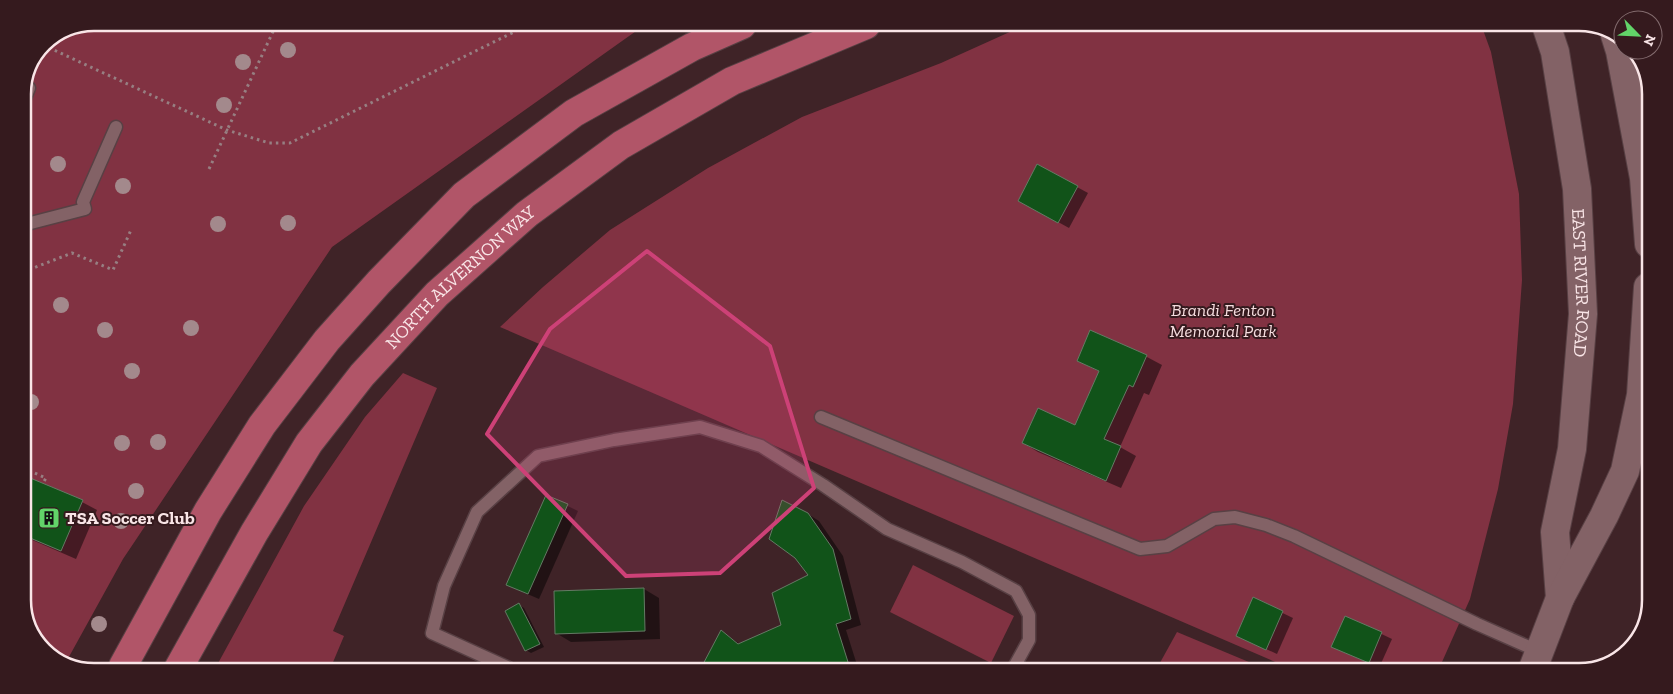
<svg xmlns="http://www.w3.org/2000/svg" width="1673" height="694" viewBox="0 0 1673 694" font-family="'Zilla Slab',serif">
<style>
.green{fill:#813242}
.shadow{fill:#0007}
.building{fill:#115319;stroke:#647a64}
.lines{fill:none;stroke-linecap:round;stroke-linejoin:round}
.service-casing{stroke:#584044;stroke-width:15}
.tertiary-casing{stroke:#584044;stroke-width:30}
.primary-casing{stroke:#584044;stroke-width:30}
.path{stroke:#977f82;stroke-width:3;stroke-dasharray:2.5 4;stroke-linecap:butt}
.service{stroke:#836266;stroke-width:12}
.tertiary{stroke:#836266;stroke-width:28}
.primary{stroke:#b15568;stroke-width:28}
.tree{fill:#a3898c}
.marked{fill:#cd4177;fill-opacity:0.2;stroke:#cd4177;stroke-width:4;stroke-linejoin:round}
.labels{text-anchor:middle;stroke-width:4;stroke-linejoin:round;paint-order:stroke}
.street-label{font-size:18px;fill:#f9e5e7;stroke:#351a1e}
.park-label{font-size:18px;font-style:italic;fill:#f5dcde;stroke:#351a1e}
.poi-label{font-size:18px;font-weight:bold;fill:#f9e5e7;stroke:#351a1e;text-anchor:start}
.rim{fill:none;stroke:#f9e5e7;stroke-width:2.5}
</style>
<rect width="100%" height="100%" fill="#3f2327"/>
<g class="green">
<polygon points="94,23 646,24 332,247 123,559 65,664 37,643 23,605 23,90 44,43"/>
<polygon points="1023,26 1482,27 1491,52 1519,194 1522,280 1513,404 1498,489 1470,599 1438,671 1294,670 500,327 543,287 610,230 708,168 802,117 941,63"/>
<polygon points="403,373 437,388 333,631 344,636 331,667 216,667 304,506 365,417"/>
<polygon points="913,565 1014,616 991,663 890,612"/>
<polygon points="1177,632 1268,670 1156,670"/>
</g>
<g class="shadow">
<polygon points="1077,187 1088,193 1069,228 1020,201"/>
<polygon points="1091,332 1147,357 1162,365 1149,395 1144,393 1120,447 1136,456 1121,488 1038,452 1023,443 1076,426 1100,372 1078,361"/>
<polygon points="23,476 82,502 97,510 76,559 23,536"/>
<polygon points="547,496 578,511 539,599 518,590"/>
<polygon points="808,514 819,521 843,556 861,625 846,630 858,668 702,668 721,632 740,644 783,626 810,576"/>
<polygon points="644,589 659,598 660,639 571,642 556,633"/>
<polygon points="1253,599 1293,618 1277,654 1237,636"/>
<polygon points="519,605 524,608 544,647 531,653 526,650"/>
<polygon points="1346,617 1392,639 1379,668 1333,646"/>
</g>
<g class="building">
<polygon points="1037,164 1078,186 1058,223 1018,201"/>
<polygon points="1090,330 1147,355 1133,387 1129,385 1104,439 1121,446 1106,481 1022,443 1038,408 1075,425 1099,371 1077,361"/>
<polygon points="23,475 83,500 61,551 23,535"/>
<polygon points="546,495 568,504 528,594 506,585"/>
<polygon points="782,500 808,513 833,549 851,619 836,624 848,662 840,669 701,668 721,630 738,644 781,625 772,593 808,575 795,558 769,539"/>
<polygon points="644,588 645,631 555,634 554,591"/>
<polygon points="1253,597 1283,611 1266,650 1236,636"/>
<polygon points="519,603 540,644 525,651 505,611"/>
<polygon points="1345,616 1382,632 1369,663 1331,647"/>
</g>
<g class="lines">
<g class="service-casing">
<g id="service">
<polyline points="23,103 29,88"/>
<polyline points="23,225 85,209 83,202 116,127"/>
<polyline points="821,417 1140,549 1167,546 1214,519 1235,517 1266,525 1294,536 1477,624 1540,652"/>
<polyline points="509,668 432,633 444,586 477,512 538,456 614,440 700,427 761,446 823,485 887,529 962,562 1016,591 1029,615 1029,640 1013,669"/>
</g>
</g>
<g class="tertiary-casing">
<g id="tertiary">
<path id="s1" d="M1547,28L1555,52L1577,189L1583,314L1572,449L1555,532L1560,598"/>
<polyline points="1615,35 1620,51 1644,178 1649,244"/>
<polyline points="1532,671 1560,598 1604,516 1625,471 1641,395 1648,287"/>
</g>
</g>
<g class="primary-casing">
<g id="primary">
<polyline points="123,666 208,511 262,425 327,340 379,282 464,195 574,113 692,47 742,25"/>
<path id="s2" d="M179,667L254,533L309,443L362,375L437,294L527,214L621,145L732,81L866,25"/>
</g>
</g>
<g class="path">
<polyline points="43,45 227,130 269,143 290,143 530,24"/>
<polyline points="209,169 277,23"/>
<polyline points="23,267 26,243"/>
<polyline points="23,272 72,253 113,270 131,230"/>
<polyline points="23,468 46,478 43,483"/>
</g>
<use href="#service" class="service"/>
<use href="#tertiary" class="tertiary"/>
<use href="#primary" class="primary"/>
</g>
<g class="tree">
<circle cx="288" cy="50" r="8"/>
<circle cx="243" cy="62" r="8"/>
<circle cx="224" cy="105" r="8"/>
<circle cx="58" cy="164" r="8"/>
<circle cx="123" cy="186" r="8"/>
<circle cx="288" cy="223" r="8"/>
<circle cx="218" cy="224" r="8"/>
<circle cx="61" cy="305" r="8"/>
<circle cx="191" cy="328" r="8"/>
<circle cx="105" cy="330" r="8"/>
<circle cx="132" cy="371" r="8"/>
<circle cx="31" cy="402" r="8"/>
<circle cx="158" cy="442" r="8"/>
<circle cx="122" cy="443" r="8"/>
<circle cx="136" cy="491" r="8"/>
<circle cx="121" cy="521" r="8"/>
<circle cx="99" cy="624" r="8"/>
</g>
<path class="marked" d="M647,251L770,346L814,488L720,573L626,576L487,434L550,329Z"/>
<defs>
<g id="building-square" transform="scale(1.125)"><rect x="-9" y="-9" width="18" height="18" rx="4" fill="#62d469" stroke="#351a1e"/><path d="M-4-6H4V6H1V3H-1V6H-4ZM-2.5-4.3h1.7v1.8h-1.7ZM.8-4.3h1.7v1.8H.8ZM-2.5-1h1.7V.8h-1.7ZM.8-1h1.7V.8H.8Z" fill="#111"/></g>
</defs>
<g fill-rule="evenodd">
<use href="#building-square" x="49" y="518"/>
</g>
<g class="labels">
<g class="street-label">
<text dy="6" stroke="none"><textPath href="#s2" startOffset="484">NORTH ALVERNON WAY</textPath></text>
<text dy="6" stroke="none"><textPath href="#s1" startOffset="258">EAST RIVER ROAD</textPath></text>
</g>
<g class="park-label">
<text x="1223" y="316">Brandi Fenton<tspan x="1223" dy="21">Memorial Park</tspan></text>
</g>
<g class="poi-label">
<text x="65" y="524">TSA Soccer Club</text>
</g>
</g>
<path d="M0 0H1673V694H0ZM94 31H1579A63 63 0 0 1 1642 94V600A63 63 0 0 1 1579 663H94A63 63 0 0 1 31 600V94A63 63 0 0 1 94 31Z" fill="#351a1e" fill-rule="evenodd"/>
<path class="rim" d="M94 31H1579A63 63 0 0 1 1642 94V600A63 63 0 0 1 1579 663H94A63 63 0 0 1 31 600V94A63 63 0 0 1 94 31Z"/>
<g transform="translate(1638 35) rotate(114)"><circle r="24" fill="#351a1e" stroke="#836b6e"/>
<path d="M0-4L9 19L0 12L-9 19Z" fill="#62d469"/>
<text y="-8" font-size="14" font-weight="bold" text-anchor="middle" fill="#f9e5e7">N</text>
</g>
</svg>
